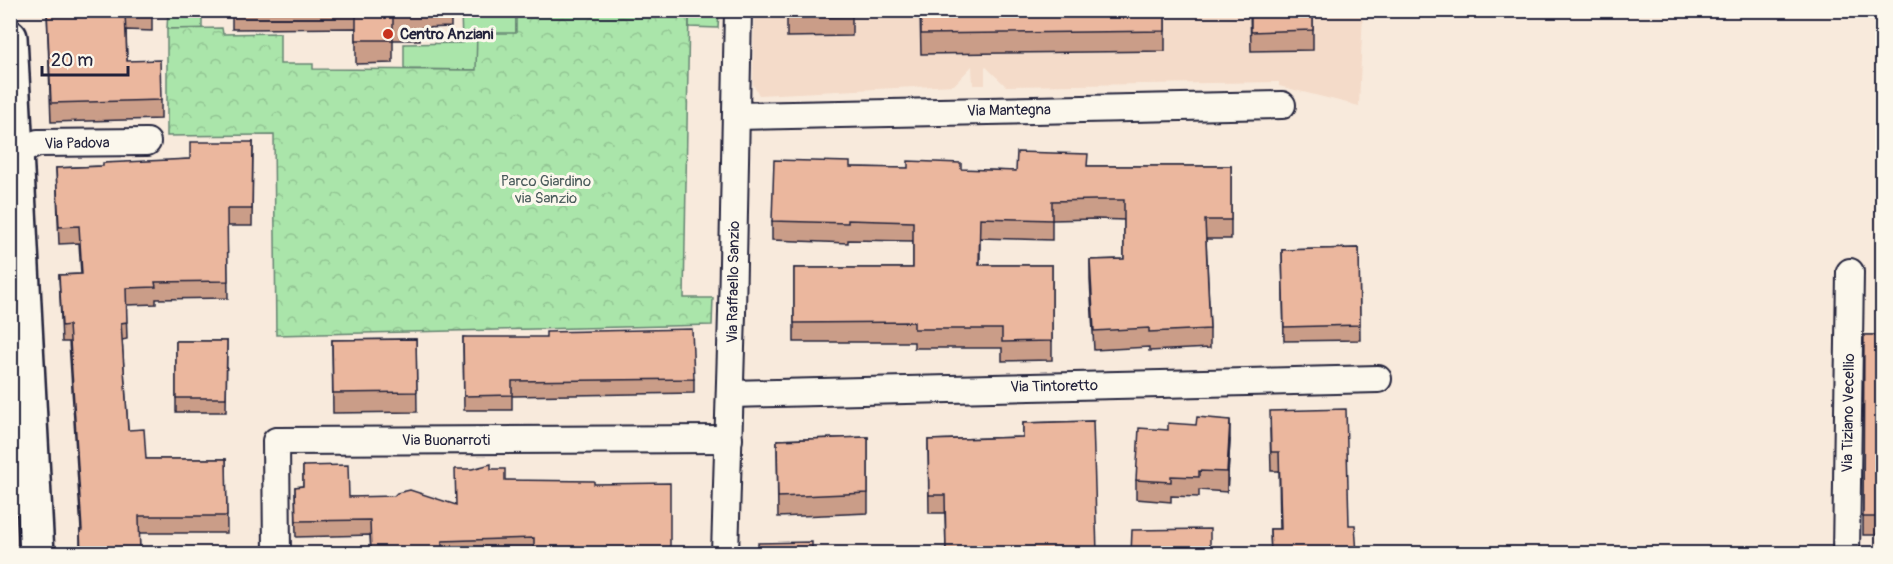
<svg xmlns="http://www.w3.org/2000/svg" width="1893" height="564" viewBox="0 0 1893 564" font-family="Pangolin,sans-serif">
<style>
.built{fill:#f4dbc9}
.green{fill:#aae5aa;stroke:#668472;stroke-width:1.5}
.park{fill:url(#park-crowns);stroke:#668472;stroke-width:1.5}
.lines{fill:none;stroke-linecap:round;stroke-linejoin:round}
.minor-casing{stroke:#22223b;stroke-width:30}
.tertiary-casing{stroke:#22223b;stroke-width:38}
.minor{stroke:#fbf7ec;stroke-width:26}
.tertiary{stroke:#fbf7ec;stroke-width:33}
.wall{fill:#ca9d88;stroke:#22223b;stroke-width:1.5}
.shaded-wall{fill:#a4806f;stroke:#22223b;stroke-width:1.5}
.building{fill:#ebb79e;stroke:#22223b;stroke-width:1.5}
.poi-dot{fill:#c8321e;stroke:#fbf7ec;stroke-width:2}
.labels{text-anchor:middle;stroke-width:6;stroke-linejoin:round;paint-order:stroke}
.poi-label{font-size:15px;font-weight:bold;fill:#22223b;stroke:#fbf7ec;text-anchor:start}
.street-label{font-size:15px;fill:#22223b;stroke:#fbf7ec}
.park-label{font-size:15px;fill:#4b5c5c;stroke:#fbf7ec}
</style>
<defs>
<pattern id="park-crowns" width="20" height="18" patternUnits="userSpaceOnUse" patternTransform="scale(1.5)"><rect width="20" height="18" fill="#aae5aa"/><path d="M2 6a3 3 0 1 1 6 0M12 15a3 3 0 1 1 6 0" fill="none" stroke="#92c493"/></pattern>
</defs>
<rect width="100%" height="100%" fill="#f8eadc"/>
<filter id="ink" filterUnits="userSpaceOnUse"><feTurbulence type="fractalNoise" baseFrequency=".0167" numOctaves="2"/><feDisplacementMap in="SourceGraphic" scale="12" xChannelSelector="R" yChannelSelector="G"/><feConvolveMatrix kernelMatrix="1 2 1 2 8 2 1 2 1" color-interpolation-filters="sRGB"/></filter>
<g filter="url(#ink)">
<polygon class="built" points="754,11 1363,11 1359,106 1279,86 1279,82 1006,86 985,66 985,85 973,85 972,66 954,85 759,95 753,85"/>
<g class="green">
<polygon points="168,11 202,11 202,29 167,29"/>
<polygon points="461,11 516,11 516,33 477,70 404,69 404,44 462,43"/>
<polygon points="689,11 719,11 718,28 689,27"/>
</g>
<polygon class="park" points="516,11 689,11 684,298 713,298 712,325 276,335 274,135 167,136 167,29 222,28 223,34 280,33 280,64 313,64 313,69 476,70 477,33 516,33"/>
<g class="lines">
<g class="minor-casing">
<g id="minor">
<polyline points="737,116 1282,105"/>
<polyline points="10,155 38,143 147,142"/>
<polyline points="730,394 1378,379"/>
<polyline points="10,501 33,499"/>
<polyline points="277,554 276,441 729,439"/>
<polyline points="725,554 732,313 738,10"/>
<polyline points="1846,554 1850,272"/>
</g>
</g>
<g class="tertiary-casing">
<polyline id="tertiary" points="10,37 37,554"/>
</g>
<use href="#minor" class="minor"/>
<use href="#tertiary" class="tertiary"/>
</g>
<g class="wall">
<polygon points="47,10 152,10 152,31 126,30 127,61 161,100 161,119 51,122"/>
<polygon points="232,10 451,10 451,27 420,28 420,40 393,40 393,63 356,64 356,28 232,29"/>
<polygon points="787,10 852,10 852,36 787,37"/>
<polygon points="920,10 1165,10 1165,51 921,54"/>
<polygon points="1250,10 1313,10 1313,50 1251,51"/>
<polygon points="253,142 252,226 227,226 228,298 156,299 156,304 126,305 127,339 122,340 128,430 146,459 226,459 227,533 139,533 140,554 80,554 80,530 81,530 69,342 62,342 59,275 81,274 79,243 59,244 56,168 103,166 190,159"/>
<polygon points="1088,166 1231,166 1231,239 1206,239 1210,329 1210,348 1149,351 1149,347 1094,350 1090,280 1090,260 1124,259 1124,220 1096,219 1052,220 1052,240 980,238 980,265 1052,265 1052,360 1002,361 1002,348 914,348 914,342 794,342 794,268 913,268 913,241 848,240 848,243 772,240 772,221 850,167 1016,171"/>
<polygon points="1359,248 1360,340 1284,341 1282,250"/>
<polygon points="1864,335 1882,335 1882,535 1863,535"/>
<polygon points="463,337 694,379 694,393 512,396 512,410 464,410"/>
<polygon points="416,339 417,412 333,413 332,340"/>
<polygon points="176,341 227,341 226,412 176,412"/>
<polygon points="1093,421 946,550 945,513 929,513 928,440 1023,437 1023,423"/>
<polygon points="1270,430 1349,525 1357,554 1271,554 1270,529 1280,529 1279,471 1271,471"/>
<polygon points="868,437 868,513 778,517 777,440"/>
<polygon points="1230,440 1227,492 1199,490 1199,497 1171,496 1171,502 1136,499 1136,480"/>
<polygon points="303,466 349,497 455,505 491,469 505,480 594,484 670,554 371,554 370,535 296,537 295,487 303,486"/>
</g>
<polygon class="shaded-wall" points="1230,420 1230,440 1227,492 1227,472"/>
<g class="building">
<polygon points="47,10 152,10 152,12 125,11 127,61 160,60 161,100 51,103"/>
<polygon points="356,10 420,10 420,16 393,16 393,40 356,40"/>
<polygon points="787,10 852,10 852,16 787,18"/>
<polygon points="921,10 1165,10 1165,31 921,34"/>
<polygon points="1251,10 1313,10 1313,30 1251,32"/>
<polygon points="190,142 253,142 252,209 227,209 228,281 155,282 156,287 126,288 127,322 121,323 128,430 144,429 146,459 226,459 227,516 139,516 140,554 81,554 80,530 82,530 69,325 62,326 59,275 82,274 79,226 59,227 56,168 103,166 103,163 190,159"/>
<polygon points="1017,152 1088,154 1087,166 1231,166 1231,220 1205,220 1210,329 1149,332 1149,328 1094,331 1090,260 1124,259 1124,200 1096,200 1052,201 1052,220 980,218 979,265 1052,265 1052,341 1002,342 1002,329 914,329 914,322 794,323 794,268 913,268 913,222 848,220 848,223 772,221 774,160 850,162 850,167 908,168 908,161 961,163 961,169 1016,171"/>
<polygon points="1359,248 1360,325 1284,327 1282,250"/>
<polygon points="692,329 694,379 512,381 512,395 464,396 463,337 546,337 546,332"/>
<polygon points="1864,335 1882,335 1882,517 1863,517"/>
<polygon points="416,339 417,392 333,393 332,340"/>
<polygon points="176,341 227,341 226,398 176,398"/>
<polygon points="1346,409 1349,525 1355,525 1357,554 1271,554 1270,529 1281,529 1279,452 1271,452 1270,411"/>
<polygon points="1197,417 1230,420 1227,472 1199,471 1199,477 1171,476 1171,482 1136,480 1139,428 1168,430 1168,423 1196,425"/>
<polygon points="1093,421 1097,554 865,554 865,551 946,550 945,495 929,495 928,440 1023,437 1023,423"/>
<polygon points="868,437 868,493 778,497 777,440"/>
<polygon points="491,464 491,469 505,469 505,480 594,481 594,484 670,483 670,554 534,554 534,538 442,541 442,554 371,554 370,520 296,521 295,487 303,486 303,466 348,465 349,497 394,496 397,493 410,490 456,505 455,469 472,469"/>
<polygon points="1210,529 1210,554 1131,554 1132,530"/>
<polygon points="812,542 812,554 759,554 758,543"/>
</g>
</g>
<circle class="poi-dot" cx="388" cy="34" r="6"/>
<g class="labels">
<g class="poi-label">
<text x="400" y="39">Centro Anziani</text>
</g>
<g class="street-label">
<text transform="translate(1009 110) rotate(-1)" y="5">Via Mantegna</text>
<text transform="translate(77 143) rotate(-1)" y="5">Via Padova</text>
<text transform="translate(733 282) rotate(-89)" y="5">Via Raffaello Sanzio</text>
<text transform="translate(1054 386) rotate(-1)" y="5">Via Tintoretto</text>
<text transform="translate(1848 413) rotate(-89)" y="5">Via Tiziano Vecellio</text>
<text x="446" y="445">Via Buonarroti</text>
</g>
<g class="park-label">
<text x="546" y="186">Parco Giardino<tspan x="546" dy="17">via Sanzio</tspan></text>
</g>
</g>
<rect width="1893" height="564" fill="none" stroke="#fbf7ec" stroke-width="36"/>
<rect x="18" y="18" width="1857" height="528" fill="none" stroke="#22223b" stroke-width="2" filter="url(#ink)"/>
<path d="M42 66v9h86v-9" fill="none" stroke="#22223b" stroke-width="3"/>
<text x="51" y="66" font-size="18" fill="#22223b" stroke="#fbf7ec" stroke-width="4.5" paint-order="stroke">20 m</text>
</svg>
